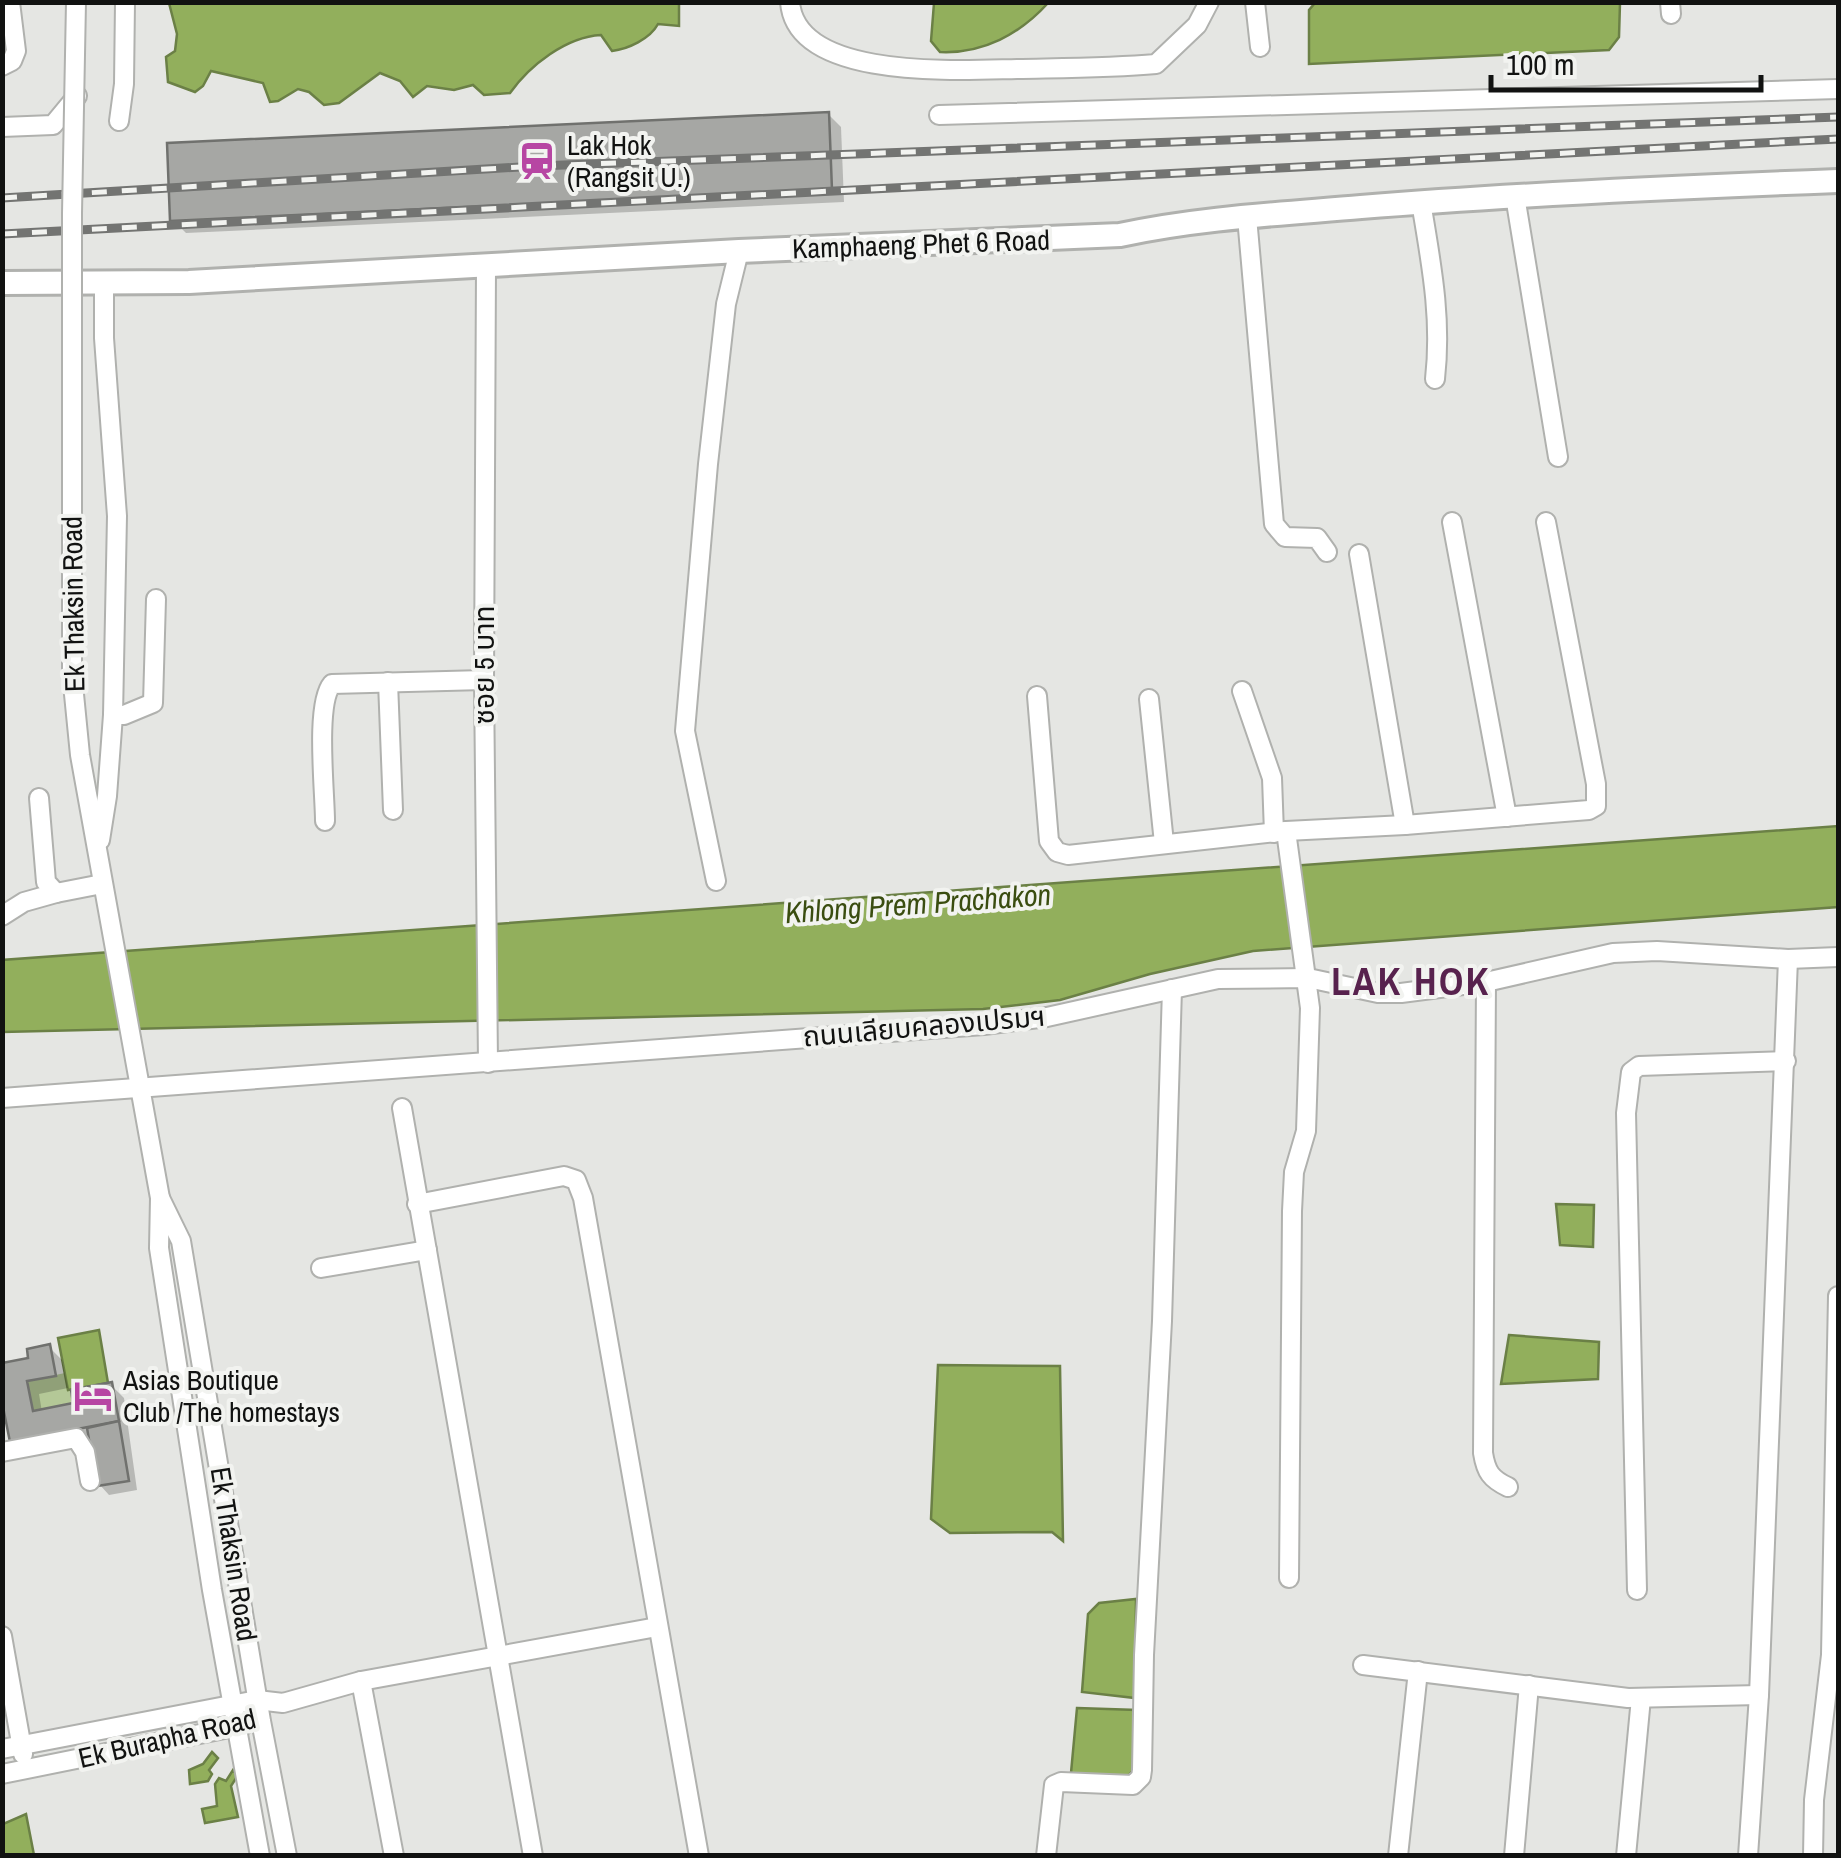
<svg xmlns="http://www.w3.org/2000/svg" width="1841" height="1858" viewBox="0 0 1841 1858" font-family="'Archivo Narrow','Noto Sans Thai',sans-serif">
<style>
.green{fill:#b4c897}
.water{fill:#92af5c;stroke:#6b8046;stroke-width:2.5}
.shadow{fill:#0003}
.building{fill:#a6a7a4;stroke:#70716e;stroke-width:2.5}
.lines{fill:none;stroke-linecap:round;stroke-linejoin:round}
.minor-casing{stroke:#b0b1ae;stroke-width:22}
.major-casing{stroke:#b0b1ae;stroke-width:28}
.minor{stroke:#fff;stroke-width:18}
.major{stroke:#fff;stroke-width:22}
.rail-casing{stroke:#737472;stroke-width:9}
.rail{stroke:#f2f3f0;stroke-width:5;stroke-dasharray:15;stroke-linecap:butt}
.minor-bridge-casing{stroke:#b0b1ae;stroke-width:22;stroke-linecap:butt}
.minor-bridge{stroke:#fff;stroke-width:18}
.labels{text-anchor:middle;stroke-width:8;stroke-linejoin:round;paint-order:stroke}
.poi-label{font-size:28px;fill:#111211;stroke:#f2f3f0;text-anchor:start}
.street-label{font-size:28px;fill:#111211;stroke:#f2f3f0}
.water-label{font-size:30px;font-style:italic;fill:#3a4d10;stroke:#f2f3f0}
.district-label{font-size:38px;font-weight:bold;letter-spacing:2.5px;fill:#58224e;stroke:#f2f3f0}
</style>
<rect width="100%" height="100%" fill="#e5e6e3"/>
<polygon class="green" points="65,1373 73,1403 33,1411 27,1381"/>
<g class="water">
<path d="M169,3L679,2V26L658,24C650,39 628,49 612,51L601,35C566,37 530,65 510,93L484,95L473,85L454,90L427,86L413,97L400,81L380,73L339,103L324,105L309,92L298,89L278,101L270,102L263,83L211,71L203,86L195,92L168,82L166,57L175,51L177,34Z"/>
<path d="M934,3V2L1048,3C1020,34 983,54 940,52L931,41Z"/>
<polygon points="1315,3 1620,3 1619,37 1609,50 1309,64 1309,10"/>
<polygon points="1838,826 1838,907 1253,951 1150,974 1060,1000 983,1009 3,1032 2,960"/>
<polygon points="1556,1204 1594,1205 1593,1247 1560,1245"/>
<polygon points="99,1330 108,1383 68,1390 58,1338"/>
<polygon points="1509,1335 1599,1342 1598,1379 1501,1384"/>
<polygon points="938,1365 1060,1366 1063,1541 1052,1532 950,1533 931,1519"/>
<polygon points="1136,1599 1135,1698 1082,1692 1088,1614 1099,1603"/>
<polygon points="1077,1708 1137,1710 1136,1766 1126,1779 1071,1773"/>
<polygon points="212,1752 218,1758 209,1770 212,1774 208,1781 190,1784 189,1770 203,1764"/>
<polygon points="233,1770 238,1775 231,1786 238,1817 205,1823 202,1809 217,1806 215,1784 219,1778 226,1781"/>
<polygon points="26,1814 34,1855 3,1855 3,1824"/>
</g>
<g class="shadow">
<polygon points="828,114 841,127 844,202 186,233 173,220"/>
<polygon points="49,1347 62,1360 68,1388 39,1394 42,1412 76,1405 111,1385 124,1398 137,1490 109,1495 100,1485 92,1441 26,1454 12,1441 31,1360"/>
</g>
<g class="building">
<polygon points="829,112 832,190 170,221 167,143"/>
<polygon points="50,1344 56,1376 27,1381 33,1411 73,1403 71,1390 112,1382 119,1421 10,1442 2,1402 2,1363 28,1358 27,1349"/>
<polygon points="119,1421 129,1481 97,1486 87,1428"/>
</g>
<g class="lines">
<g class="minor-casing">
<g id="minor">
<path d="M790,2C796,81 961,70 1017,69C1063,68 1110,68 1156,64L1197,25L1209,2"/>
<polyline points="1255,2 1260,47"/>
<polyline points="1670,2 1671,14"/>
<polyline points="2,66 12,61 16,51 10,2"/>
<polyline points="939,115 1838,89"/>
<polyline points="119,121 124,84 125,2"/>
<polyline points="2,127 53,125 77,96"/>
<polyline points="1515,196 1558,457"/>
<path d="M1421,202C1431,263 1442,317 1435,379"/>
<polyline points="1247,217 1274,524 1285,537 1317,538 1327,552"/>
<polyline points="486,268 484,680 488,1063"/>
<polyline points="1452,522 1507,817"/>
<polyline points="1359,554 1405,825"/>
<polyline points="72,674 80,755 160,1198 159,1248 212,1590 260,1856"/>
<polyline points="388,682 393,810"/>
<polyline points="1242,691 1272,778 1274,833"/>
<polyline points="1037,696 1049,841 1057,852 1068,855 1286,831 1310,1008 1306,1131 1294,1172 1292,1211 1289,1578"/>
<polyline points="1149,699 1164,843"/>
<polyline points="113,715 124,715 153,703 156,599"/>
<polyline points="39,798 46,882 56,893 102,884"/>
<path d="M325,821C325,792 315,704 332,684L484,680"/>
<polyline points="1286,831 1405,825 1589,810 1596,806 1596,784 1546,522"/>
<polyline points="100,840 107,796 113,715 117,516 104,338 104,282"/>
<polyline points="716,881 685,731 708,464 726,304 739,251"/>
<polyline points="2,916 24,902 56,893"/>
<path d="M1486,982L1483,1453C1486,1472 1491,1479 1508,1487"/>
<polyline points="2,1098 984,1025 1047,1017 1218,979 1308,978 1378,993 1401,993 1486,982 1613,953 1657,951 1788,959 1838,957"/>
<polyline points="402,1108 533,1856"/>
<polyline points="160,1198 181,1241 261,1721 287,1856"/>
<polyline points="417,1204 564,1176 576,1180 583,1198 699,1856"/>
<polyline points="321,1268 427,1250"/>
<polyline points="2,1452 76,1438 85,1452 90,1481"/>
<polyline points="1637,1590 1626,1113 1631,1072 1639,1066 1786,1061"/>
<polyline points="2,1636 23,1754"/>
<polyline points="1363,1665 1628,1698 1759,1695"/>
<polyline points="361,1681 394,1856"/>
<polyline points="2,1749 257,1700 283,1703 361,1681 657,1627"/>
<polyline points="2,1774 244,1725"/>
<polyline points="1046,1856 1054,1785 1061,1782 1133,1785 1141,1777 1142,1770 1144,1655 1162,1321 1172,989"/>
<polyline points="1398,1856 1418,1671"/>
<polyline points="1514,1856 1529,1685"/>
<polyline points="1626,1856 1641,1698"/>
<polyline points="1748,1856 1759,1695 1788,959"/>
<polyline points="1813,1856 1814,1800 1831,1655 1838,1296"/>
</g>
</g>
<g class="major-casing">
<path id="major" d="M2,283L189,282L739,251L1120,235C1199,218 1280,214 1361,207C1520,194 1679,187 1838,181"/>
</g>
<use href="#minor" class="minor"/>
<use href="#major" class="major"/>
<g class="rail-casing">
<g id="rail">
<polyline points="2,198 537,166 1838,117"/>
<polyline points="2,234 1838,139"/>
</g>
</g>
<use href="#rail" class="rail"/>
<g class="minor-bridge-casing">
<polyline id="minor-bridge" points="72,674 72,213 76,2"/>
</g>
<use href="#minor-bridge" class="minor-bridge"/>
</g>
<defs>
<g id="station-bare" transform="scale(3)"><path d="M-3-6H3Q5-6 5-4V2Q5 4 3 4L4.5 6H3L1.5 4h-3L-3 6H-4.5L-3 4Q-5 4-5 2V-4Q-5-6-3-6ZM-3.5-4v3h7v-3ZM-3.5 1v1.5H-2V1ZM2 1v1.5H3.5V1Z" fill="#b746a3" stroke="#f2f3f0" stroke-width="2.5" paint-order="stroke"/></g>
<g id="hotel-bare" transform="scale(3)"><path d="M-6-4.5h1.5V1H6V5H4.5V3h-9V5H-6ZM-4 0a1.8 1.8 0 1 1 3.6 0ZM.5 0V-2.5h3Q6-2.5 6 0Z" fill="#b746a3" stroke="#f2f3f0" stroke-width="2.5" paint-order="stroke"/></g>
</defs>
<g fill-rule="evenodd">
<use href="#station-bare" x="537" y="161"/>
<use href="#hotel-bare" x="93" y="1396"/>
</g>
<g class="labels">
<g class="poi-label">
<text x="567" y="155">Lak Hok<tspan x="567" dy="32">(Rangsit U.)</tspan></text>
<text x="123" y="1390">Asias Boutique<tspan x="123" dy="32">Club /The homestays</tspan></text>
</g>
<g class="street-label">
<text transform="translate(921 244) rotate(-2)" y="10">Kamphaeng Phet 6 Road</text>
<text transform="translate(73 604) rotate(-91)" y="10">Ek Thaksin Road</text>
<text transform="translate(484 665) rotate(-90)" y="10">ซอย 5 บาท</text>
<text transform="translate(924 1026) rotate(-5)" y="10">ถนนเลียบคลองเปรมฯ</text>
<text transform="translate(234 1554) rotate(81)" y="10">Ek Thaksin Road</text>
<text transform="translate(167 1738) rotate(-13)" y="10">Ek Burapha Road</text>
</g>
<g class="water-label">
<text transform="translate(918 904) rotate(-4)" y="10">Khlong Prem Prachakon</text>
</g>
<g class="district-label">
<text x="1411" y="995">LAK HOK</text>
</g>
</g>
<rect width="1841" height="1858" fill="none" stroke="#111211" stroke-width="10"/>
<path d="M1491 75v15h270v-15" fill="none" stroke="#111211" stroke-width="5"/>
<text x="1506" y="75" font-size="30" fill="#111211" stroke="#f2f3f0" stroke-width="8" paint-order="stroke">100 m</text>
</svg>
